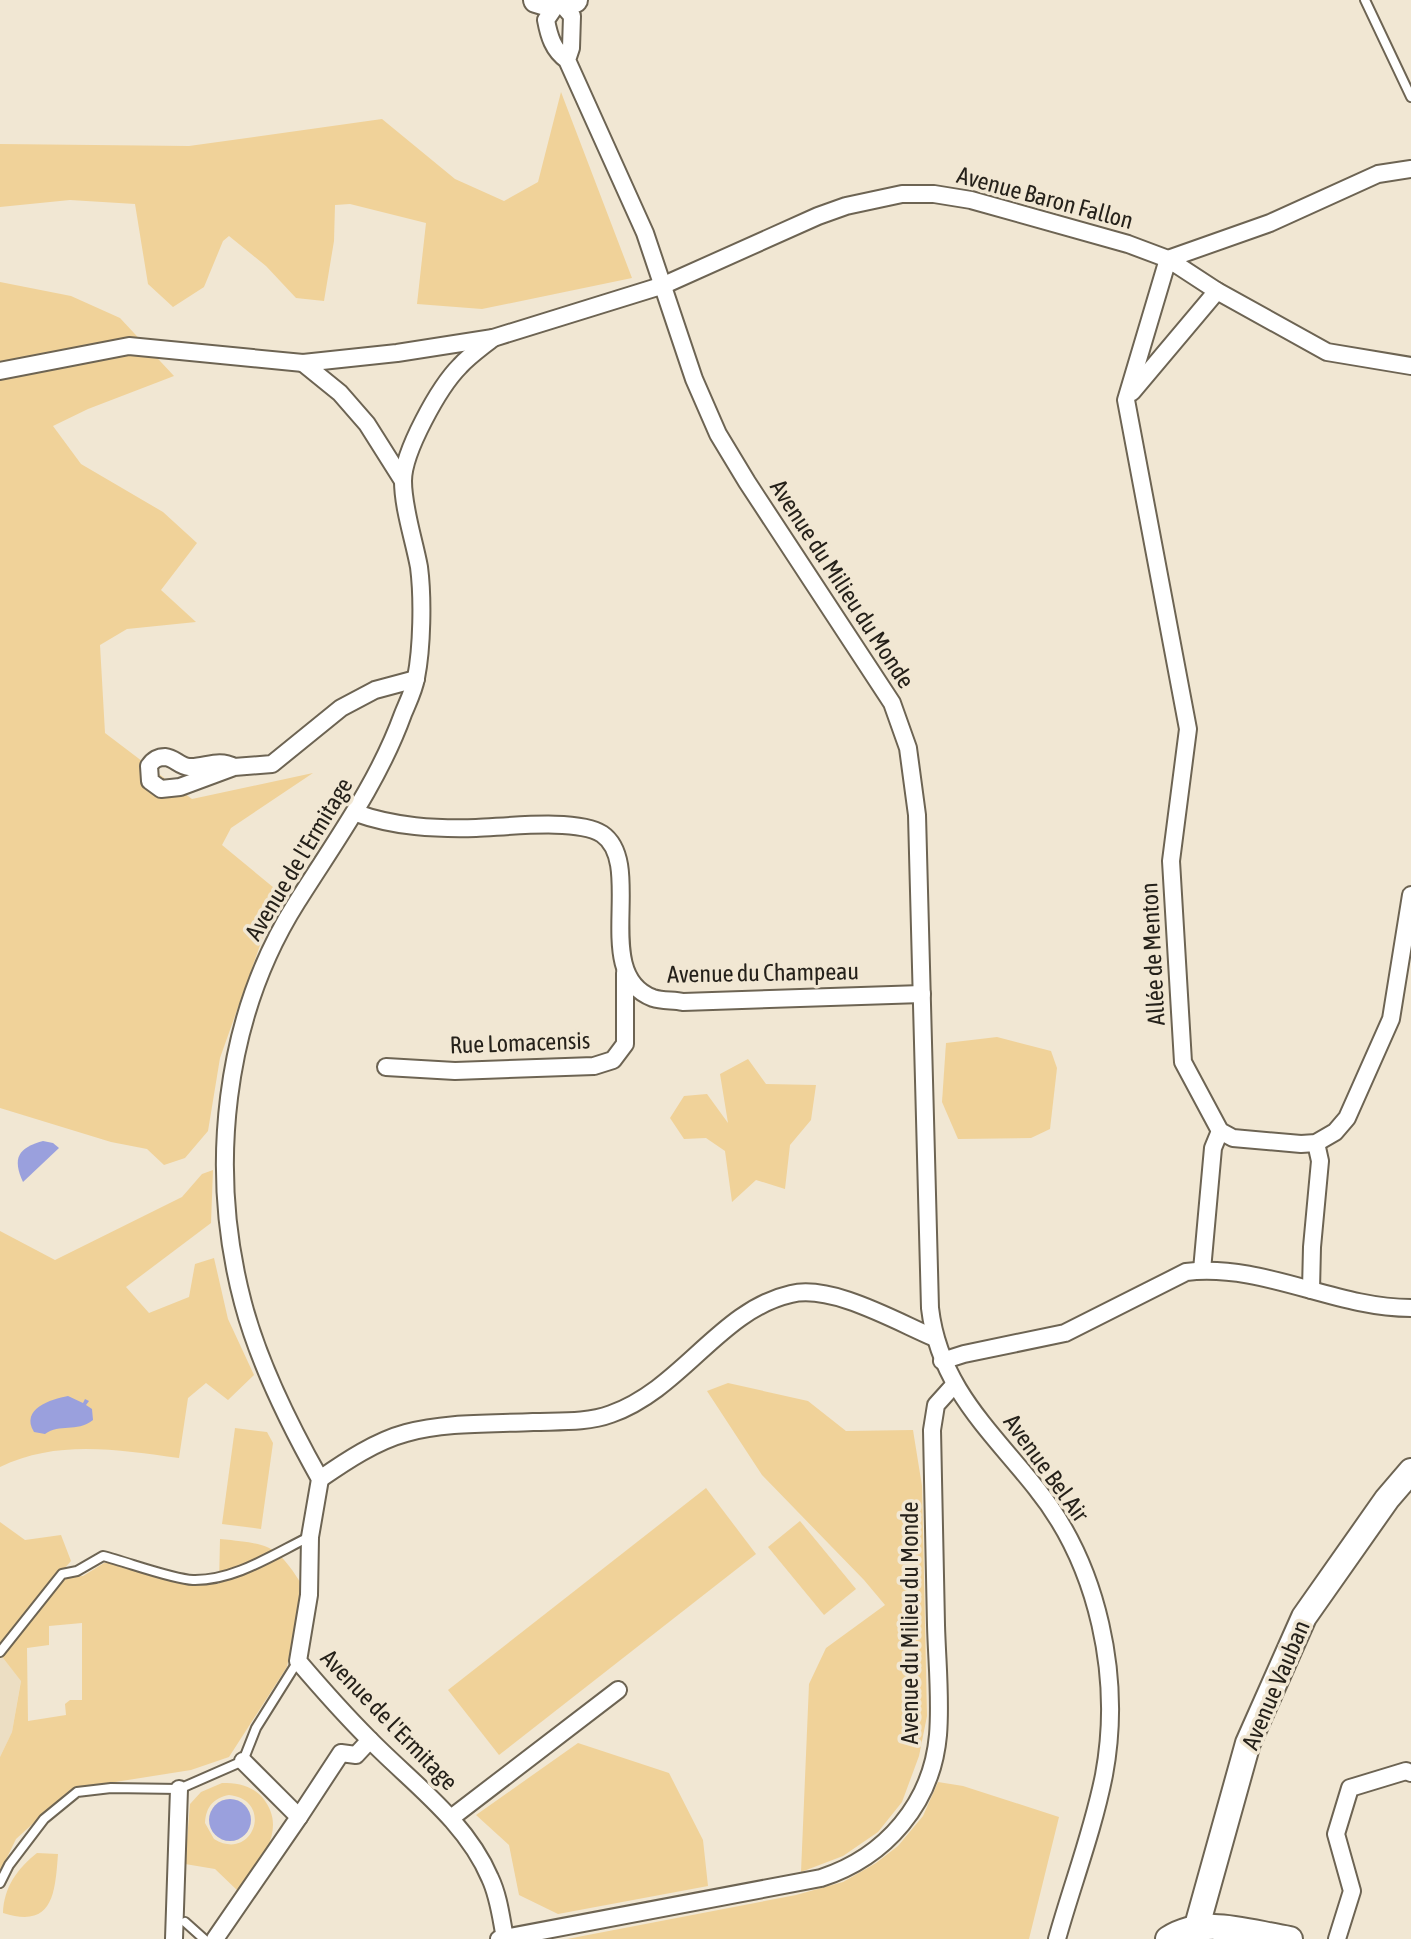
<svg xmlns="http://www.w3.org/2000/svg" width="1411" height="1939" viewBox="0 0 1411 1939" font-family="'Asap Condensed',sans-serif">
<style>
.built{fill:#ecdec3}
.green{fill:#f0d299;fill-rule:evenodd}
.water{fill:#9aa0dd}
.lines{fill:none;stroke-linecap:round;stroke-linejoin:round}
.lane-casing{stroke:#6d6453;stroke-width:12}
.street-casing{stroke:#6d6453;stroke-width:20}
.secondary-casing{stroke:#6d6453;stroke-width:28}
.lane{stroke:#fff;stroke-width:8}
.street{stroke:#fff;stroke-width:16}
.secondary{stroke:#fff;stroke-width:24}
.labels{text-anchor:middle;stroke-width:7;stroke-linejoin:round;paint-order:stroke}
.street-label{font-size:24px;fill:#25211a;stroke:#f1e7d3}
</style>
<rect width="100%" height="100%" fill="#f1e7d3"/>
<polygon class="built" points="0,1654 21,1680 12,1732 0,1757"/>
<g class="green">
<polygon points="561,92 632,278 482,309 417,304 426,223 350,204 335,205 334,241 324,301 296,298 266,266 229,236 223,241 204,287 173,307 148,284 135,204 70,200 0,207 0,144 189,146 382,119 455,179 504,201 538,182"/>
<polygon points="0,282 71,296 120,318 174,376 88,409 53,426 81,464 163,512 197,543 161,590 196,622 127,629 100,645 105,733 192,799 313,773 231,828 222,845 279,892 220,1058 208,1131 185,1158 164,1165 147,1149 111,1142 0,1108"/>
<polygon points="997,1037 1051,1051 1057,1068 1050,1129 1031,1138 958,1139 942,1102 946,1043"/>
<polygon points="748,1059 766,1084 816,1085 811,1120 790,1145 785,1189 756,1180 732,1202 725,1151 706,1138 684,1139 670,1118 684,1096 707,1094 728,1123 720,1074"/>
<path d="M213,1170L211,1223L126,1287L149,1313L189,1297L195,1264L214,1258L228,1319L254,1375L228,1400L206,1383L188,1398L179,1458C118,1450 58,1439 0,1467V1231L55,1260L182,1197L202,1174Z"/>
<polygon points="728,1383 808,1401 846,1431 913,1430 922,1486 927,1716 919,1756 902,1802 878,1832 843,1856 801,1872 809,1684 826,1648 885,1605 864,1580 762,1475 707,1391"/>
<polygon points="235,1428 267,1432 273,1443 261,1529 222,1524"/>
<polygon points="706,1488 756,1554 499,1755 448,1690"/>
<polygon points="800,1521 856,1589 824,1615 768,1547"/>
<path d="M0,1522L25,1540L61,1535L71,1561L56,1578L83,1576L104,1563H115L184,1584H219L220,1539C268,1544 276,1543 302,1585L287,1667L229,1757L191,1770L71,1789L16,1839L0,1872V1757L12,1732L21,1681L0,1654ZM82,1623V1700H70L65,1704L66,1715L28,1721L27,1648L49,1645V1626Z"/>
<polygon points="578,1743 669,1773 703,1840 708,1886 558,1914 519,1895 509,1845 476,1815"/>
<polygon points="938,1782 963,1786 1059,1817 1029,1939 567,1939 796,1895 843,1882 876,1863 898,1846 923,1816"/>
<path d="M222,1783C237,1783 251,1785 262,1797C290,1830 258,1863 239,1892L215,1869L185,1864L190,1804L201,1792ZM229,1795C275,1800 253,1863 214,1839L205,1823C206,1806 214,1798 229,1795Z"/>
<path d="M37,1853L58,1854C55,1894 53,1929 3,1913C4,1887 17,1869 37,1853Z"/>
</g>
<g class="water">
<path d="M43,1141L53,1143L59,1148L23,1182C12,1158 18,1148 43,1141Z"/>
<path d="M68,1396L83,1403L85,1399L89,1401L86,1405L92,1409L93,1420C76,1433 60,1423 45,1434L34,1432C20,1409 51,1399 68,1396Z"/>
<circle cx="230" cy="1820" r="21"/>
</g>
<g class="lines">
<g class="lane-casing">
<g id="lane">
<polyline points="1365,0 1411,97"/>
<path d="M0,1652L62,1574L77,1571L103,1556C127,1562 172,1579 193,1580C234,1581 274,1554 309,1537"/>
<polyline points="0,1883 9,1865 44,1819 77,1792 111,1788 179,1789 243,1761 256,1728 298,1661"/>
<polyline points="185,1922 204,1939"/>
</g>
</g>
<g class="street-casing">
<g id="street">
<path d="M567,60L571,48L572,16L559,1L546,20C549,36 553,50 567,60L645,233L694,379L718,434L747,482L892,703L908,748L917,815L930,1308C939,1386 990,1430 1036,1488C1099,1566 1122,1678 1104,1775C1093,1831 1072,1885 1057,1939"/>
<path d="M493,338C482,347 469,356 460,366C439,387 403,452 403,481C403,508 414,540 419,567C423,598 422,648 416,678C414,690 408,702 403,714C378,783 336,840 297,902C223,1019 208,1171 243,1303C259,1364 289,1424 320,1479L310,1537L309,1595L298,1661C321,1688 344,1714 369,1739C411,1782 466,1821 490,1878C499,1897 501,1918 505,1938"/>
<polyline points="303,363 340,393 367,424 403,481"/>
<polyline points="1411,366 1327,352 1217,291 1168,259 1126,400 1188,729 1171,861 1183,1062 1220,1131 1233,1138 1301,1144 1316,1143 1335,1132 1347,1118 1391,1019 1411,895"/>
<polyline points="0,371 129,346 303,363 397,353 493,338 664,285 818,216 846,206 902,194 934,194 971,200 1128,244 1168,259 1270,223 1378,174 1411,169"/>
<polyline points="1132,392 1217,291"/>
<path d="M234,767C218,758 205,768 189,767C179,766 175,758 165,757C157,757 153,760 149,766L150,781L161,789L180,787L234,767L272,764L341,708L375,690L416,679"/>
<path d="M356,813C395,827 435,829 476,828C505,827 578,818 602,834C646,864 590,975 653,998C662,1001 674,1000 683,1002L922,994"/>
<polyline points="386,1067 455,1071 594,1066 613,1060 625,1044 625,973"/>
<polyline points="1202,1270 1213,1148 1220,1131"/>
<polyline points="1311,1290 1312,1247 1320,1161 1316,1143"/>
<path d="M942,1361L964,1354L1065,1333L1186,1272C1264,1263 1334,1308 1411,1308"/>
<path d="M320,1479C346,1461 376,1441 406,1433C446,1422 492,1424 533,1422C558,1421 587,1423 611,1414C682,1389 720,1310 791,1294C832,1284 897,1322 935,1338"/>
<polyline points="299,1817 341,1753 356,1755 370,1740"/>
<polyline points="451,1818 618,1690"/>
<polyline points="174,1939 179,1789"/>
<polyline points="215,1939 299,1817 243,1761"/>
<path d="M499,1939L821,1878C886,1857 932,1803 938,1735C941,1699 937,1662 936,1625C935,1560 933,1495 932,1430L936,1405L954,1385"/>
<polyline points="1337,1939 1352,1891 1336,1834 1350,1788 1406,1771 1411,1773"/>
</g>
</g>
<g class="secondary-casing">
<g id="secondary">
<polyline points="536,0 546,3 575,0"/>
<polyline points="1197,1926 1248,1743 1304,1617 1387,1499 1411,1471"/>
<path d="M1168,1939C1206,1915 1249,1933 1290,1939"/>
</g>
</g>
<use href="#lane" class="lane"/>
<use href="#street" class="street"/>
<use href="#secondary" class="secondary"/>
</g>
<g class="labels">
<g class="street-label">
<text transform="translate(1045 198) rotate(15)" y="8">Avenue Baron Fallon</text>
<text transform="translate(842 584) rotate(57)" y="8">Avenue du Milieu du Monde</text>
<text transform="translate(299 859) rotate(-59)" y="8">Avenue de l'Ermitage</text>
<text transform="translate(1153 954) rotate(-93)" y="8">Allée de Menton</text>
<text transform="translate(763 973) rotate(-1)" y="8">Avenue du Champeau</text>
<text transform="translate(520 1043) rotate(-2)" y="8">Rue Lomacensis</text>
<text transform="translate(1046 1468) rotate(54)" y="8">Avenue Bel Air</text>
<text transform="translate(910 1623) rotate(-90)" y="8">Avenue du Milieu du Monde</text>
<text transform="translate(1276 1685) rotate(-67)" y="8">Avenue Vauban</text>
<text transform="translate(389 1720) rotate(46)" y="8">Avenue de l'Ermitage</text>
</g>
</g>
</svg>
